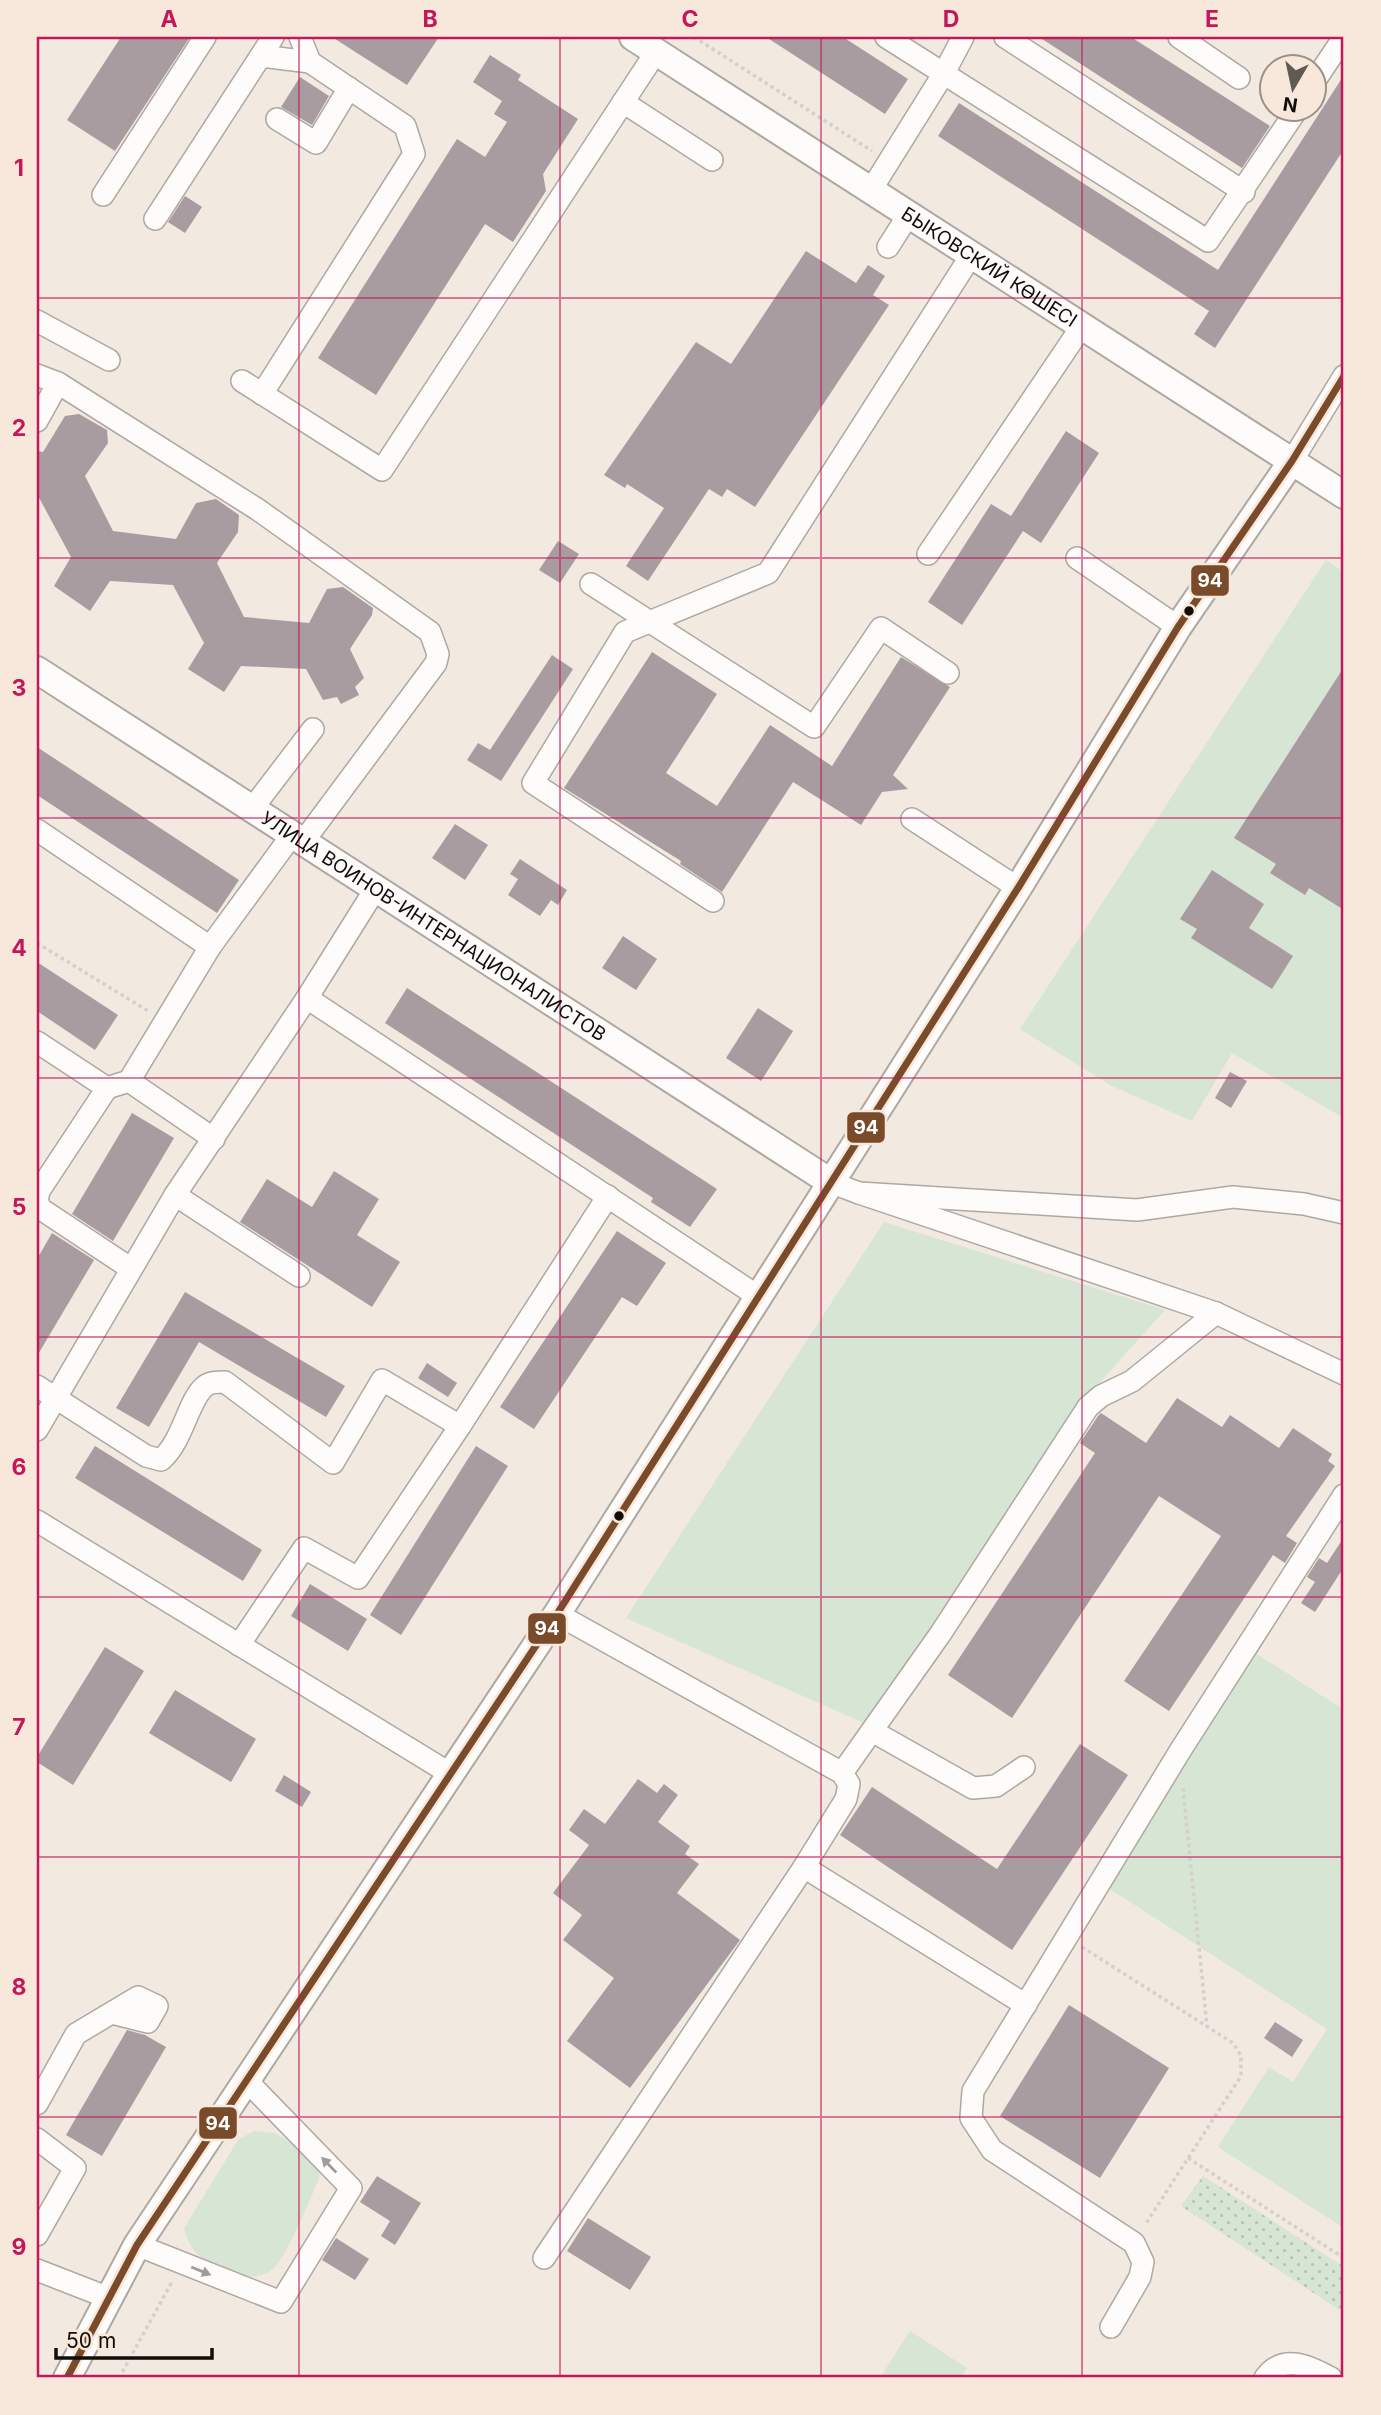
<svg xmlns="http://www.w3.org/2000/svg" width="1381" height="2415" viewBox="0 0 1381 2415" font-family="Inter,sans-serif">
<style>
.grass{fill:#d6e5d4}
.park{fill:url(#park-dots)}
.building{fill:#a89ca0}
.lines{fill:none;stroke-linecap:round;stroke-linejoin:round}
.minor-casing{stroke:#aea8a2;stroke-width:24}
.major-casing{stroke:#aea8a2;stroke-width:30}
.path{stroke:#d3d0ce;stroke-width:3.5;stroke-dasharray:3.5 3.5;stroke-linecap:butt}
.minor{stroke:#fdfcfa;stroke-width:21}
.major{stroke:#fdfcfa;stroke-width:26}
.bus-1-casing{stroke:#f8e8db;stroke-width:12}
.bus-1{stroke:#7a4b2a;stroke-width:7}
.oneway{fill:#9f9c9a}
.grid{fill:none;stroke:#c2185b;stroke-width:2;stroke-opacity:0.55}
.bus-dot{fill:#120d09;stroke:#f8e8db;stroke-width:2.5}
.labels{text-anchor:middle;stroke-width:7;stroke-linejoin:round;paint-order:stroke}
.street-label{font-size:19px;fill:#120d09;stroke:#f8e8db}
.line-badge{stroke:#f8e8db;stroke-width:2.5}
.badge-label{font-size:19px;text-anchor:middle;font-weight:bold;fill:#fff}
.neatline{fill:none;stroke:#c2185b;stroke-width:2.5}
.grid-label{font-size:23px;text-anchor:middle;font-weight:bold;fill:#c2185b}
</style>
<defs>
<pattern id="park-dots" width="8" height="8" patternUnits="userSpaceOnUse" patternTransform="scale(1.75)"><rect width="8" height="8" fill="#d6e5d4"/><path d="M2 2h.1M6 6h.1" fill="none" stroke="#b7c3b5" stroke-width="1.8" stroke-linecap="round"/></pattern>
</defs>
<rect width="100%" height="100%" fill="#f2e9e1"/>
<g class="grass">
<polygon points="1326,560 1344,572 1344,1118 1232,1053 1192,1121 1112,1086 1020,1029"/>
<polygon points="884,1222 1165,1310 1083,1401 871,1726 626,1618"/>
<polygon points="1257,1654 1344,1710 1344,2228 1218,2147 1269,2067 1293,2082 1327,2029 1107,1887"/>
<path d="M254,2131L274,2133L310,2152L320,2175C314,2192 285,2259 274,2268C258,2282 234,2276 218,2268C199,2258 189,2249 184,2228L238,2140Z"/>
<polygon points="910,2331 967,2368 960,2378 880,2378"/>
</g>
<polygon class="park" points="1203,2176 1344,2267 1344,2313 1181,2206"/>
<g class="building">
<polygon points="121,37 190,37 115,151 67,120"/>
<polygon points="332,37 439,37 407,85"/>
<polygon points="766,37 843,37 908,79 885,114"/>
<polygon points="1039,37 1131,37 1270,126 1242,168"/>
<polygon points="490,55 521,75 518,80 578,119 543,174 546,191 513,242 485,224 376,395 318,358 457,139 485,157 507,122 494,114 502,101 473,82"/>
<polygon points="1344,75 1344,149 1215,348 1194,334 1209,311 938,136 959,103 1218,270"/>
<polygon points="300,77 329,96 312,125 281,107"/>
<polygon points="185,196 202,207 185,233 168,222"/>
<polygon points="806,251 856,283 868,265 885,276 873,295 889,305 755,507 727,489 722,497 709,489 648,581 626,566 664,508 627,484 625,488 604,475 696,342 731,364"/>
<polygon points="79,414 107,430 108,443 85,476 113,531 176,539 196,503 216,499 239,515 238,532 217,563 244,617 309,623 327,589 343,587 373,608 372,615 350,649 364,678 355,687 359,695 341,704 337,697 323,700 306,669 241,666 224,692 188,669 204,643 173,585 110,581 90,611 54,586 71,557 37,494 37,451 43,452 65,416"/>
<polygon points="1066,431 1099,453 1041,543 1023,531 962,625 928,602 991,504 1011,516"/>
<polygon points="558,541 579,554 560,583 539,570"/>
<polygon points="652,652 717,694 666,773 717,806 770,725 832,766 901,657 950,687 893,775 908,789 882,792 861,825 793,782 722,892 680,864 681,861 564,788"/>
<polygon points="552,655 573,669 501,781 467,760 478,743 490,750"/>
<polygon points="1344,667 1344,910 1309,888 1305,895 1270,873 1276,864 1234,838"/>
<polygon points="37,747 239,880 217,913 37,795"/>
<polygon points="455,824 488,845 465,880 432,858"/>
<polygon points="520,859 567,890 558,905 551,900 540,916 508,895 518,879 510,874"/>
<polygon points="1212,870 1264,904 1249,928 1293,956 1272,989 1191,938 1197,929 1180,919"/>
<polygon points="623,936 657,959 636,990 602,968"/>
<polygon points="37,962 118,1015 95,1050 37,1011"/>
<polygon points="407,988 717,1189 690,1227 651,1202 653,1198 385,1023"/>
<polygon points="758,1008 793,1031 761,1081 726,1058"/>
<polygon points="1230,1072 1247,1081 1231,1108 1215,1098"/>
<polygon points="132,1113 174,1138 113,1241 72,1214"/>
<polygon points="334,1171 379,1199 357,1235 400,1262 372,1307 240,1222 267,1179 312,1207"/>
<polygon points="617,1231 666,1263 637,1306 622,1297 534,1429 500,1407"/>
<polygon points="52,1233 94,1260 37,1356 37,1259"/>
<polygon points="185,1292 345,1386 326,1417 199,1342 149,1427 116,1408"/>
<polygon points="427,1363 457,1383 448,1397 418,1378"/>
<polygon points="1177,1398 1222,1427 1230,1415 1279,1448 1293,1428 1332,1454 1328,1461 1335,1466 1286,1536 1297,1543 1285,1563 1273,1555 1169,1711 1124,1681 1221,1536 1159,1496 1012,1718 948,1675 1095,1453 1080,1443 1098,1416 1101,1413 1146,1443"/>
<polygon points="95,1446 262,1550 243,1581 75,1478"/>
<polygon points="476,1446 508,1466 401,1635 370,1615"/>
<polygon points="1344,1537 1344,1567 1315,1612 1301,1603 1315,1582 1307,1577 1319,1558 1327,1563"/>
<polygon points="310,1584 367,1619 348,1651 291,1616"/>
<polygon points="105,1647 144,1671 73,1785 37,1762 37,1757"/>
<polygon points="175,1690 256,1739 231,1782 149,1733"/>
<polygon points="1080,1744 1128,1775 1012,1950 840,1835 872,1787 997,1869"/>
<polygon points="284,1775 311,1792 302,1807 275,1791"/>
<polygon points="638,1779 657,1793 664,1784 678,1795 658,1822 690,1846 685,1854 699,1864 677,1893 740,1940 630,2088 567,2041 614,1978 563,1940 582,1915 553,1893 589,1845 569,1830 584,1809 605,1824"/>
<polygon points="1069,2005 1169,2068 1100,2178 1000,2116"/>
<polygon points="1275,2022 1303,2040 1292,2057 1264,2038"/>
<polygon points="127,2030 145,2035 166,2047 102,2156 66,2135"/>
<polygon points="377,2176 421,2203 395,2245 381,2236 390,2221 360,2202"/>
<polygon points="588,2218 651,2257 630,2290 567,2251"/>
<polygon points="336,2238 369,2259 355,2280 322,2260"/>
</g>
<g class="lines">
<g class="minor-casing">
<g id="minor">
<polyline points="886,37 1208,241 1298,108"/>
<polyline points="1005,37 1244,192"/>
<polyline points="1179,37 1239,78"/>
<polyline points="261,56 310,62"/>
<polyline points="1314,82 1344,37"/>
<polyline points="623,102 712,160"/>
<polyline points="277,119 316,143 349,88"/>
<polyline points="871,190 944,73 963,37"/>
<polyline points="103,195 205,37"/>
<polyline points="155,219 273,37"/>
<polyline points="888,247 909,214"/>
<polyline points="37,321 109,360"/>
<polyline points="37,375 58,383 257,509 430,632 438,654 436,663 303,842"/>
<polyline points="242,381 382,470 656,52"/>
<polyline points="262,394 414,154 405,126 310,62 300,37"/>
<polyline points="37,421 58,383"/>
<polyline points="1292,461 1344,376"/>
<polyline points="928,554 1082,326"/>
<polyline points="1077,558 1178,627"/>
<polyline points="591,584 814,727 881,628 948,673"/>
<polyline points="252,809 313,729"/>
<polyline points="912,819 1018,888"/>
<polyline points="37,830 210,947"/>
<polyline points="713,901 533,783 625,632 768,573 972,254"/>
<polyline points="307,998 759,1297"/>
<polyline points="37,1042 107,1088 129,1081 210,947 292,835"/>
<polyline points="129,1081 214,1139"/>
<polyline points="107,1088 39,1191 37,1201 41,1209 130,1268"/>
<polyline points="832,1183 859,1193 1137,1210 1233,1197 1304,1204 1344,1213"/>
<polyline points="859,1193 1216,1313 1344,1374"/>
<polyline points="175,1195 299,1276"/>
<path d="M37,1386L146,1456L161,1460C183,1441 188,1401 204,1387C209,1382 218,1382 225,1382L333,1463L382,1380L460,1426L358,1578L304,1548L239,1645"/>
<polyline points="460,1426 608,1196"/>
<polyline points="37,1430 175,1195 307,998 376,888"/>
<polyline points="37,1521 449,1773"/>
<polyline points="872,1731 973,1788 996,1786 1024,1767"/>
<polyline points="842,1773 941,1633 1088,1407 1101,1396 1132,1381 1216,1313"/>
<polyline points="804,1867 1026,2005"/>
<polyline points="37,2104 76,2034 138,1997 157,2006 148,2022 112,2013"/>
<polyline points="37,2139 75,2168 37,2235"/>
<polyline points="137,2245 281,2302 351,2188 245,2079"/>
<polyline points="544,2258 804,1867 846,1799 849,1784 842,1773 557,1614"/>
<polyline points="37,2270 109,2298"/>
<polyline points="1111,2327 1140,2277 1143,2262 1134,2243 992,2150 971,2118 973,2091 1180,1751 1344,1495"/>
<path d="M1265,2378C1283,2353 1309,2366 1331,2378"/>
</g>
</g>
<g class="major-casing">
<g id="major">
<path id="s1" d="M633,37L1344,495"/>
<path id="s2" d="M37,670L832,1183"/>
<polyline points="67,2378 137,2245 557,1614 1018,888 1178,627 1292,461"/>
</g>
</g>
<g class="path">
<polyline points="694,37 872,151"/>
<polyline points="37,943 148,1011"/>
<polyline points="1183,1788 1207,2026"/>
<polyline points="1082,1947 1233,2043 1241,2056 1241,2076 1145,2225"/>
<polyline points="1188,2158 1344,2258"/>
<polyline points="119,2378 173,2280"/>
</g>
<use href="#minor" class="minor"/>
<use href="#major" class="major"/>
<g class="bus-1-casing">
<polyline id="bus-1" points="67,2378 137,2245 557,1614 1018,888 1178,627 1292,461 1344,376"/>
</g>
<use href="#bus-1" class="bus-1"/>
</g>
<defs><path id="oneway-solid" d="M-6-.8H1V-3.2L6.5 0L1 3.2V.8H-6Z" transform="scale(1.75)"/></defs>
<g class="oneway">
<use href="#oneway-solid" transform="translate(329 2165) rotate(-134)"/>
<use href="#oneway-solid" transform="translate(201 2271) rotate(22)"/>
</g>
<path class="grid" d="M299,37V2378M560,37V2378M821,37V2378M1082,37V2378M37,298H1344M37,558H1344M37,818H1344M37,1078H1344M37,1337H1344M37,1597H1344M37,1857H1344M37,2117H1344"/>
<g class="bus-dot">
<circle cx="1189" cy="611" r="6"/>
<circle cx="619" cy="1516" r="6"/>
</g>
<g class="labels">
<g class="street-label">
<text dy="7" stroke="none"><textPath href="#s1" startOffset="424">БЫКОВСКИЙ КӨШЕСІ</textPath></text>
<text dy="7" stroke="none"><textPath href="#s2" startOffset="472">УЛИЦА ВОИНОВ-ИНТЕРНАЦИОНАЛИСТОВ</textPath></text>
</g>
</g>
<g class="line-badge">
<rect x="1190" y="564" width="40" height="33" rx="7" fill="#7a4b2a"/>
<rect x="846" y="1111" width="40" height="33" rx="7" fill="#7a4b2a"/>
<rect x="527" y="1612" width="40" height="33" rx="7" fill="#7a4b2a"/>
<rect x="198" y="2106" width="40" height="34" rx="7" fill="#7a4b2a"/>
</g>
<g class="badge-label">
<text x="1210" y="587">94</text>
<text x="866" y="1134">94</text>
<text x="547" y="1635">94</text>
<text x="218" y="2130">94</text>
</g>
<rect width="1381" height="2415" fill="none" stroke="#f8e8db" stroke-width="77"/>
<g transform="translate(1293 88) rotate(189)"><circle r="33" fill="#f8e8db" stroke="#9c9087" stroke-width="2"/>
<path d="M0-5L12 26L0 18L-12 26Z" fill="#605a55"/>
<text y="-10" font-size="19" font-weight="bold" text-anchor="middle" fill="#120d09">N</text>
</g>
<path d="M56 2348v10h156v-10" fill="none" stroke="#120d09" stroke-width="3.5"/>
<text x="66" y="2348" font-size="21" fill="#120d09" stroke="#f8e8db" stroke-width="5" paint-order="stroke">50 m</text>
<rect x="38" y="38" width="1304" height="2338" class="neatline"/>
<g class="grid-label">
<text x="169" y="27">A</text>
<text x="430" y="27">B</text>
<text x="690" y="27">C</text>
<text x="951" y="27">D</text>
<text x="1212" y="27">E</text>
<text x="19" y="176">1</text>
<text x="19" y="436">2</text>
<text x="19" y="696">3</text>
<text x="19" y="956">4</text>
<text x="19" y="1215">5</text>
<text x="19" y="1475">6</text>
<text x="19" y="1735">7</text>
<text x="19" y="1995">8</text>
<text x="19" y="2255">9</text>
</g>
</svg>
